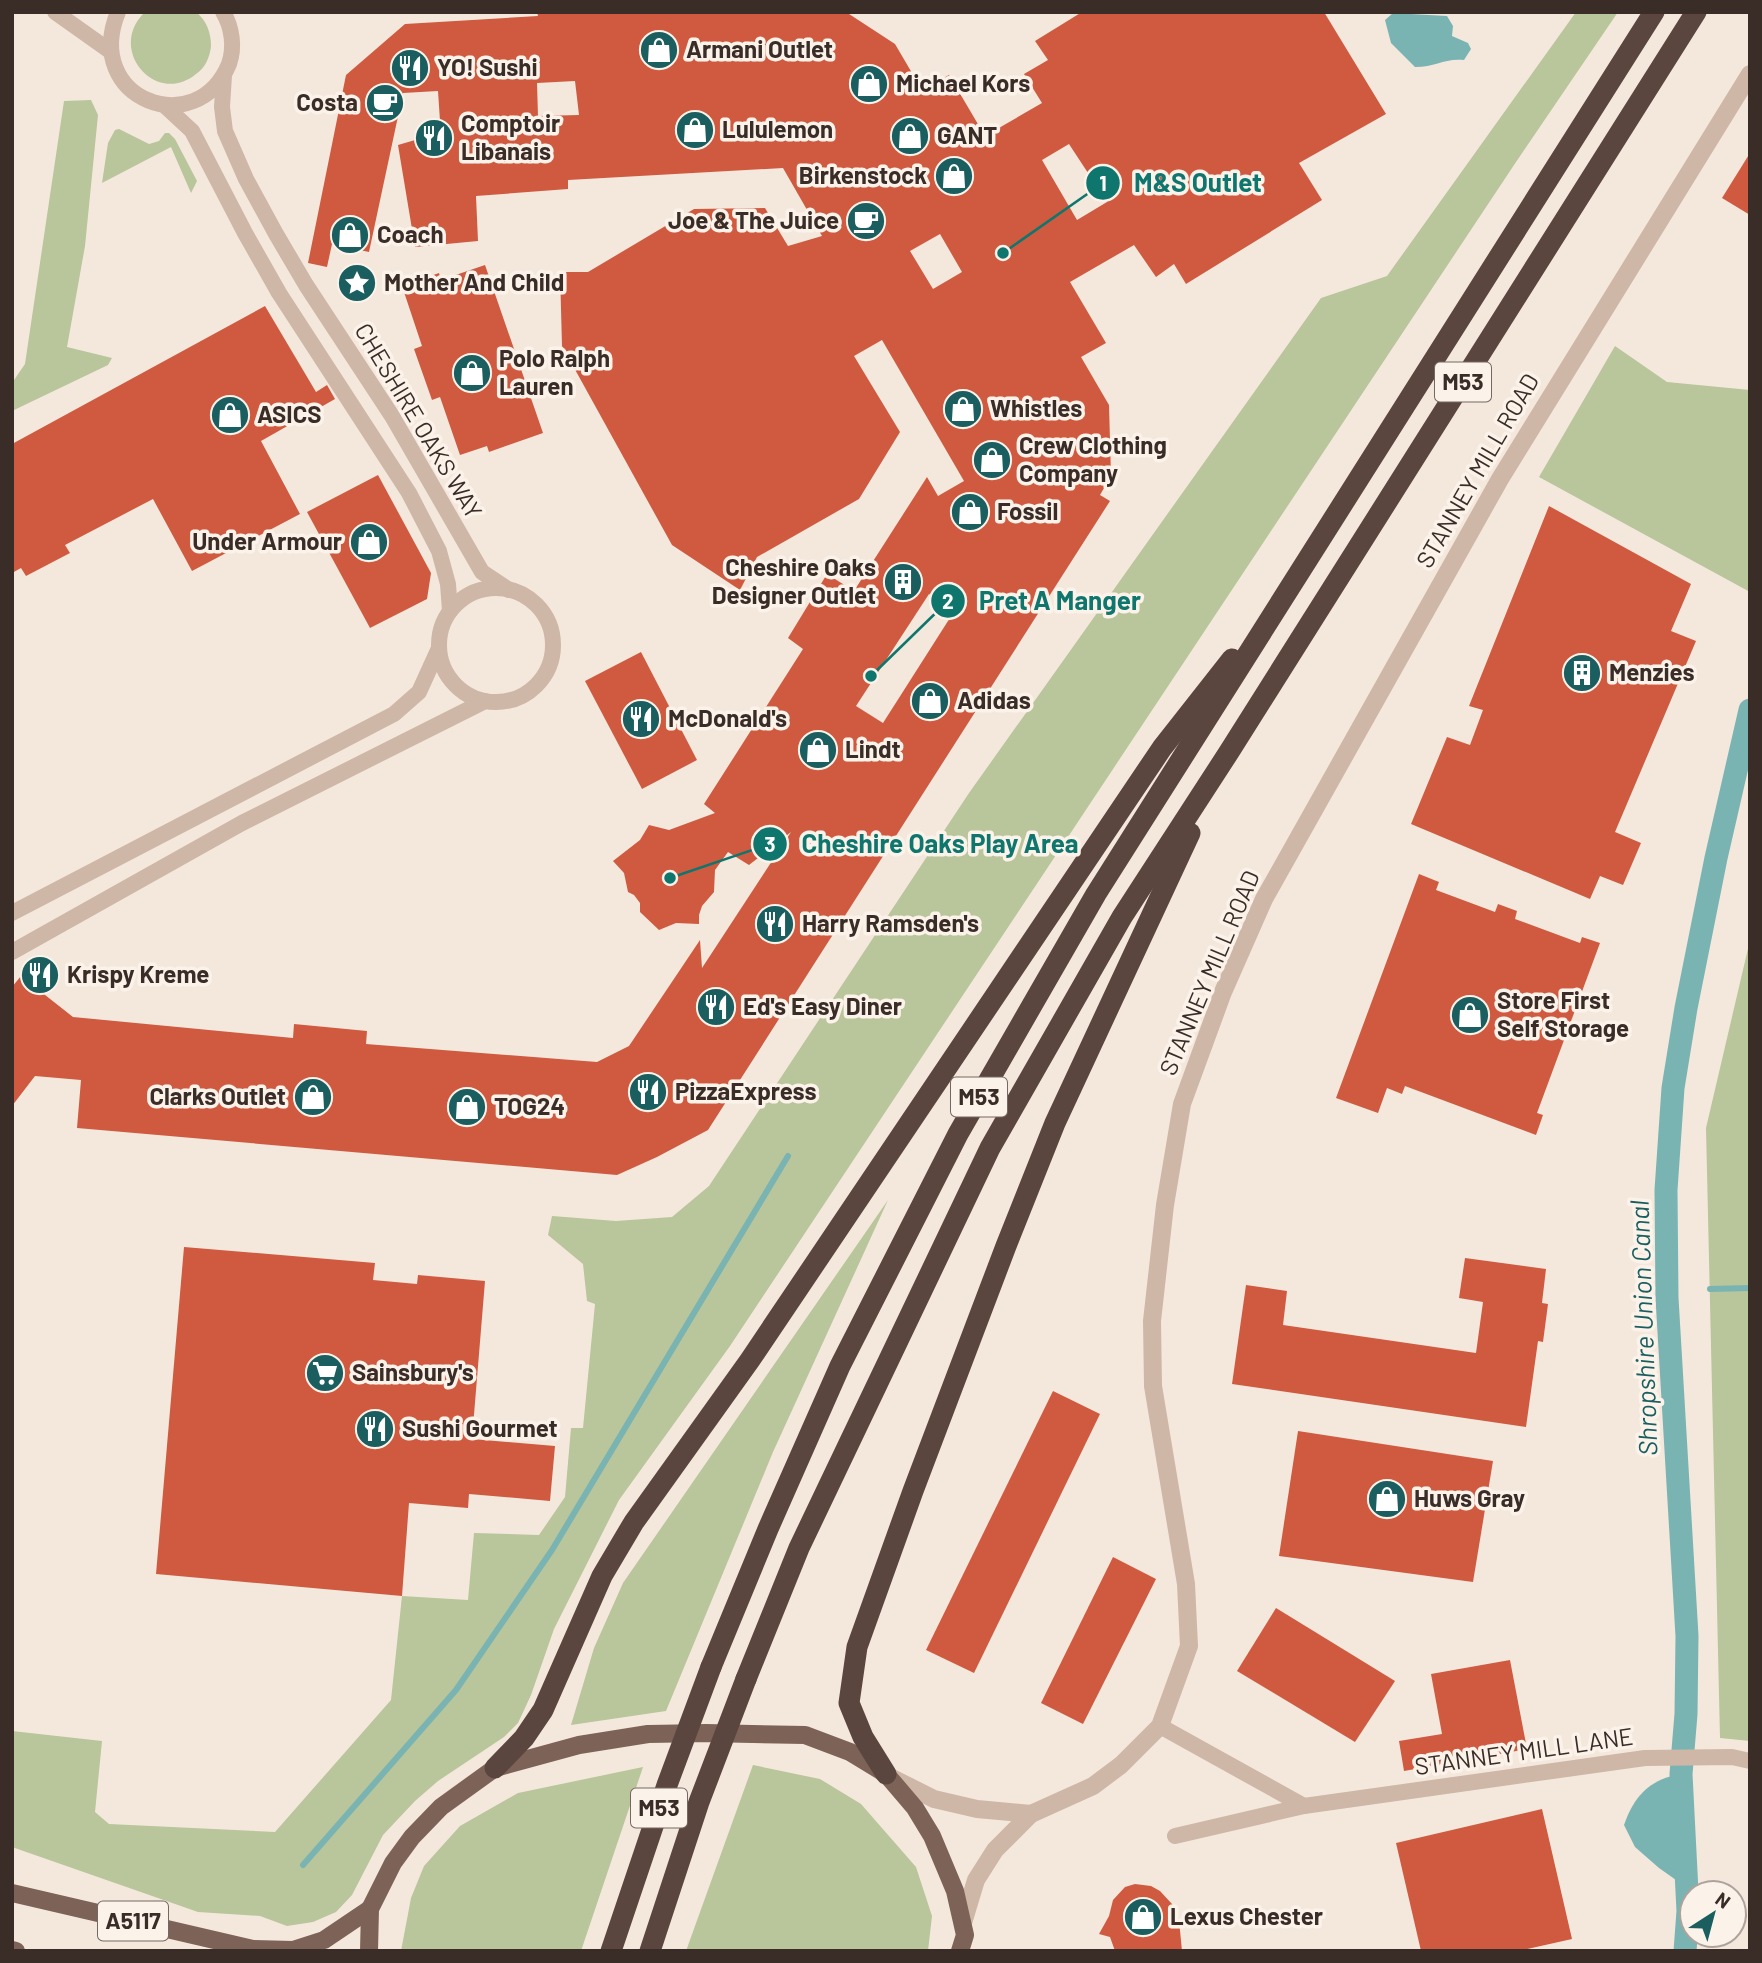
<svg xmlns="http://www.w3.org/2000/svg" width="1762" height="1963" viewBox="0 0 1762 1963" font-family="Barlow,sans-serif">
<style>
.green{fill:#b9c59b}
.water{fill:#79b4b3}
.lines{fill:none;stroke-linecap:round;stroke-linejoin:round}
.stream{stroke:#79b4b3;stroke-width:6}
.canal{stroke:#79b4b3;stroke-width:23}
.building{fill:#cf5a40;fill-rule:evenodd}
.minor{stroke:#ceb7a7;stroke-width:16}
.tertiary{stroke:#ceb7a7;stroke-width:18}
.primary{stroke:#7d6258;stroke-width:18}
.motorway{stroke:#5b463f;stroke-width:21}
.motorway-bridge{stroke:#5b463f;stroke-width:21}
.labels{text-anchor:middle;stroke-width:7;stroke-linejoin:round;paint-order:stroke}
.shield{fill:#fbf2ea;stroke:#746862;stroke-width:2}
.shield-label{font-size:23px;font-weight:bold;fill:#3a2d28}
.poi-label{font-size:24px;font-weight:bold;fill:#3a2d28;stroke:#fbf2ea;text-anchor:start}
.street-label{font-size:24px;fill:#3a2d28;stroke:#fbf2ea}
.water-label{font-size:26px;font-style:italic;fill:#1a5e5f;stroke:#fbf2ea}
.leader{fill:none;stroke:#0f766e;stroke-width:2.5}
.callout-dot{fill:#0f766e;stroke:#fbf2ea;stroke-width:2.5}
.mark-label{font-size:21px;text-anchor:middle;font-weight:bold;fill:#fff}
.callout-label{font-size:26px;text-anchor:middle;font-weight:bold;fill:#0f766e;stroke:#fbf2ea;stroke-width:7;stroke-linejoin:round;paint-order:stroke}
</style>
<rect width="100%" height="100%" fill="#f4e8dd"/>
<g class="green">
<path d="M145,12H196C206,20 211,32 211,46C210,57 205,68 196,74C156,107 106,49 145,12Z"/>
<polygon points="1576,12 1618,12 1514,165 730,1346 619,1500 554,1629 531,1695 518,1723 504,1737 438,1781 415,1801 383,1835 352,1895 336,1912 313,1922 287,1926 260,1916 198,1912 12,1847 12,1731 102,1741 95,1812 109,1824 275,1832 391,1700 402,1596 468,1600 474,1533 539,1535 565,1497 571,1428 583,1428 595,1304 587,1301 583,1264 548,1235 552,1216 616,1221 672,1217 709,1186 969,793 1321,298 1387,276"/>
<polygon points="91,100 98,115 85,246 67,347 112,358 108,365 12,411 12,383 25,364 64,101"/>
<polygon points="119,129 149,144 159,141 165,133 169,133 175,139 197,181 191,193 171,147 102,183 108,143 115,130"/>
<polygon points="1615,346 1667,382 1750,390 1750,592 1539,477"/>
<polygon points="1750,940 1750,1741 1720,1738 1706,1128"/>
<polygon points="888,1200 773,1452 666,1711 571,1725 594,1648 623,1583"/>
<polygon points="753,1765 820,1779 861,1804 916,1867 932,1916 928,1951 686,1951"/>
<polygon points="643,1767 581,1951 401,1951 411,1898 424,1866 460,1826 518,1793"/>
</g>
<g class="water">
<path d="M1393,13L1447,16L1453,26L1452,36L1468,43L1471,49L1464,60C1444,58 1436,67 1415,67L1391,43L1385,20Z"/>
<path d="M1681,1774L1686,1887L1659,1868L1635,1847L1624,1825C1634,1796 1650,1779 1681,1774Z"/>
</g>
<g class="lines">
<g class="stream">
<polyline points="1710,1289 1750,1288"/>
<polyline points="303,1865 456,1690 552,1550 788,1156"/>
</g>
<polyline class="canal" points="1685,1951 1688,1911 1681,1774 1686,1714 1687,1636 1667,1298 1666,1190 1673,1088 1686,1008 1716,858 1750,710"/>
</g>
<g class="building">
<path d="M537,12H846L895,44L922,90L949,75L985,136L1042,103L1024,74L1048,60L1035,41L1082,12H1324L1386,114L1299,163L1322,200L1186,284L1174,264L1156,277L1134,245L1070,282L1106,343L1081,357L1109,405L1111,476L1100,495L1110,501L708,1130L657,1157L617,1175L77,1128L81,1080L35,1076L12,1106V987L21,976L73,1017L293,1038L294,1024L367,1031L366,1044L597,1062L629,1046L700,940L702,968L791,832L749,865L728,852L715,870L714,892L702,906L699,915V924L676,923L659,930L640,912V903L634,895L628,892L624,873L613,861L640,840L649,825L669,830L715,813L704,804L803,649L788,638L827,574L854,591L927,477L938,496L964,481L882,340L854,356L900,432L859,499L757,557L740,590L672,545L562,346L560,272H588L694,209L765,208L788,246L822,236L783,168L568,180V189L476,196L478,241L415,247L398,145L422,138L440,121L438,91L403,93L369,252L332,244L327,267L308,263L346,75L405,24L538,16ZM575,81L579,115L538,116L537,83ZM1069,144L1107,202L1077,220L1042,160ZM940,234L962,272L933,289L910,251ZM929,594L955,610L883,723L856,706Z"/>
<polygon points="1750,153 1750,215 1722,198"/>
<polygon points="485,265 543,433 489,452 487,446 460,455 440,397 432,400 414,349 422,346 402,286 439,273 441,280"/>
<polygon points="265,306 316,392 327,385 335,399 261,441 300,514 192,571 153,499 65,545 70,553 26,576 21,568 12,573 12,444"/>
<polygon points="378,475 431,573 427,599 370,628 307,512"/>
<polygon points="1549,506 1691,584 1671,631 1696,641 1615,832 1641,843 1623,885 1600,876 1590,899 1411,824 1447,737 1470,745 1483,710 1469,706"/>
<polygon points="641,652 697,760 642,789 585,681"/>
<polygon points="1419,874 1439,882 1436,890 1495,912 1498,904 1517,911 1515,919 1580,943 1582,937 1600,943 1537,1113 1543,1115 1536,1135 1405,1086 1402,1094 1387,1088 1378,1113 1336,1098"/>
<polygon points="184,1247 375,1263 373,1280 417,1284 418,1275 485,1281 472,1439 555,1446 550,1501 469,1494 468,1508 409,1503 402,1596 156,1574"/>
<polygon points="1465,1258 1546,1269 1542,1303 1548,1304 1543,1342 1538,1341 1526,1427 1232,1384 1246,1285 1287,1291 1283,1325 1476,1353 1483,1302 1459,1298"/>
<polygon points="1053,1391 1100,1414 974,1673 926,1650"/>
<polygon points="1298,1431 1493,1461 1473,1582 1279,1556"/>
<polygon points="1113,1557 1156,1579 1083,1724 1041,1703"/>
<polygon points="1276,1608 1395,1681 1355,1742 1237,1671"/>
<polygon points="1510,1660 1527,1749 1404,1771 1399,1741 1442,1734 1431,1674"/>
<polygon points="1542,1809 1572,1939 1518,1951 1421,1951 1396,1843"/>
<polygon points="1135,1884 1151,1886 1160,1891 1172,1904 1179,1920 1182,1951 1115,1951 1110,1937 1099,1934 1109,1916 1113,1900 1125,1887"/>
</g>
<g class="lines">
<g class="minor">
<polyline points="55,12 110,51"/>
<path d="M118,12C82,100 197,142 229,64C235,47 232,27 223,12"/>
<polyline points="224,75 222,107 225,131 246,179 276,234 306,285 392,416 482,572 509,590"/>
<polyline points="164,105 192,131 245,233 279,293 409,493 439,551 448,584 450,611"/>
<circle cx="496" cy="645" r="57"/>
<polyline points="12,913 394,714 419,692 439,648"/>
<polyline points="12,952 242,823 485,701"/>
<polyline points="1160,1726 1304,1806"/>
<polyline points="1175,1836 1304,1806 1645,1758 1732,1757 1750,1761"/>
</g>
<g class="tertiary">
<polyline points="890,1777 934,1799 977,1809 1031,1814"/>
<polyline points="963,1923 976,1880 995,1850 1031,1814 1093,1786 1121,1765 1160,1726 1189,1646 1186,1584 1153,1386 1152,1321 1165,1205 1182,1104 1223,992 1264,899 1500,479 1750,74"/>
</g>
<g class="primary">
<polyline points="12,1893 253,1949 293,1950 324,1940 370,1909"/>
<polyline points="12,1950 16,1951"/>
<polyline points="369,1951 370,1909 393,1863 412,1837 441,1807 495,1768 579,1745 648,1734 706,1733 805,1735 850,1752 886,1774 915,1808 932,1836 955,1891 965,1935 960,1951"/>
</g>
<g class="motorway">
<polyline points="711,1667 768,1529 840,1366 958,1134 1096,894 1654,12"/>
<polyline points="746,1679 799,1548 990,1148 1122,917 1229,752 1696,12"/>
<polyline points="495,1768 524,1738 543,1710 602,1576 634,1522 750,1360 1162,748 1232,659"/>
<polyline points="886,1774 863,1737 849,1703 857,1647 913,1491 1006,1246 1055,1123 1190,833"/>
</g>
<g class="motorway-bridge">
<polyline points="611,1951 667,1785 711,1667"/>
<polyline points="650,1951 699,1802 746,1679"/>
</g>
</g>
<defs>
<g id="shop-disc" transform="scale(2.0125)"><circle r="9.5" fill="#1a5e5f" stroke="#fbf2ea"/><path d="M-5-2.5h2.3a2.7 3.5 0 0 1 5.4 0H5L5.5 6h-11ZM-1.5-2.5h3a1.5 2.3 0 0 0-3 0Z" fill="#fff"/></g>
<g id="restaurant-disc" transform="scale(2.0125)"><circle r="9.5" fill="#1a5e5f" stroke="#fbf2ea"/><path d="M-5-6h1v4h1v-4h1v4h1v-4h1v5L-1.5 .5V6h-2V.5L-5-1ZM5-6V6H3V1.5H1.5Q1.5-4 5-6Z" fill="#fff"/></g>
<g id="cafe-disc" transform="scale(2.0125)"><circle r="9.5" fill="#1a5e5f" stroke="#fbf2ea"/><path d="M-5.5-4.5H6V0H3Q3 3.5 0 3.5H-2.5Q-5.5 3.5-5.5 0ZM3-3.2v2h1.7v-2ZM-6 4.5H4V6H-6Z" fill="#fff"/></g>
<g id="sight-disc" transform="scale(2.0125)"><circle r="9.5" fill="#1a5e5f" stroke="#fbf2ea"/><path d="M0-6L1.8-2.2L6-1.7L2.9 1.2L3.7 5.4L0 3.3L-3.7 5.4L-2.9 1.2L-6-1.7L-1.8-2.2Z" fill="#fff"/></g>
<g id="building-disc" transform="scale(2.0125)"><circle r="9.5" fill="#1a5e5f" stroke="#fbf2ea"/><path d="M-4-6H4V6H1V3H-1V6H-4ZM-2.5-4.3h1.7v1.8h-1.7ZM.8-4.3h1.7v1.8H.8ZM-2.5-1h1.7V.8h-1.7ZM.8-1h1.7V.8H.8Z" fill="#fff"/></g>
<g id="supermarket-disc" transform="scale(2.0125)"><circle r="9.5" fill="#1a5e5f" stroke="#fbf2ea"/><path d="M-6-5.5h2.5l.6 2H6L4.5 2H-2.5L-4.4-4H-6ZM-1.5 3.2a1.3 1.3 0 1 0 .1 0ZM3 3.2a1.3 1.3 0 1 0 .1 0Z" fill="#fff"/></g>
</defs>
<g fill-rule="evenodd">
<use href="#shop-disc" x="659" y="50"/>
<use href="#restaurant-disc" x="410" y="68"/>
<use href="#shop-disc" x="869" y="84"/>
<use href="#cafe-disc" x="385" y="103"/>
<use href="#shop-disc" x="695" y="130"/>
<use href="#shop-disc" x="910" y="136"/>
<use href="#restaurant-disc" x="434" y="138"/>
<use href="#shop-disc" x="954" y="176"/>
<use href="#cafe-disc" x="866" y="221"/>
<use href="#shop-disc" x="350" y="235"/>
<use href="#sight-disc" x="357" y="283"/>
<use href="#shop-disc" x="472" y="373"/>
<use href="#shop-disc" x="963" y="409"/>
<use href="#shop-disc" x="230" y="415"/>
<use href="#shop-disc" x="992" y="460"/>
<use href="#shop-disc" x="970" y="512"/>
<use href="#shop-disc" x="369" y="542"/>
<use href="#building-disc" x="903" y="582"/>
<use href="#building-disc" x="1582" y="673"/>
<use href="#shop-disc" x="930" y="701"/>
<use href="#restaurant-disc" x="641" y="719"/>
<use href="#shop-disc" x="818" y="750"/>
<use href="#restaurant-disc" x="775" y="924"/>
<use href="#restaurant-disc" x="40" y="975"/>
<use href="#restaurant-disc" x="716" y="1007"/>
<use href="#shop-disc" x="1470" y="1015"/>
<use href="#restaurant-disc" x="648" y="1092"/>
<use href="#shop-disc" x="313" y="1097"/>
<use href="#shop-disc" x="467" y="1107"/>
<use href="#supermarket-disc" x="325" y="1373"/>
<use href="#restaurant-disc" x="375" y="1429"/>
<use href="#shop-disc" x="1387" y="1499"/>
<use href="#shop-disc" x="1143" y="1917"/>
</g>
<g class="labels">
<g class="shield">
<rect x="1435" y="362.5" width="56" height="39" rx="5"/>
<rect x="951" y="1077.5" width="56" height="39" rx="5"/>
<rect x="631" y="1788.5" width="56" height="39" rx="5"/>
<rect x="98" y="1901.5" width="70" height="39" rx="5"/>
</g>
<g class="shield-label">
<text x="1463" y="390">M53</text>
<text x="979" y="1105">M53</text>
<text x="659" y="1816">M53</text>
<text x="133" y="1929">A5117</text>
</g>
<g class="poi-label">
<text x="686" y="58">Armani Outlet</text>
<text x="437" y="76">YO! Sushi</text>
<text x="896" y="92">Michael Kors</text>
<text x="358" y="111" text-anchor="end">Costa</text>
<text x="461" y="132">Comptoir<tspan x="461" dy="28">Libanais</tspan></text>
<text x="722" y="138">Lululemon</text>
<text x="937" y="144">GANT</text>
<text x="927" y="184" text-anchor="end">Birkenstock</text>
<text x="839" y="229" text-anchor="end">Joe &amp; The Juice</text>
<text x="377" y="243">Coach</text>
<text x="384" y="291">Mother And Child</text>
<text x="499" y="367">Polo Ralph<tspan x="499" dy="28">Lauren</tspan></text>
<text x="990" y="417">Whistles</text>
<text x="257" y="423">ASICS</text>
<text x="1019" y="454">Crew Clothing<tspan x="1019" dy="28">Company</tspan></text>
<text x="997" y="520">Fossil</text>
<text x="342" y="550" text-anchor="end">Under Armour</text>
<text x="876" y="576" text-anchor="end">Cheshire Oaks<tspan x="876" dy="28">Designer Outlet</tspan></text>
<text x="1609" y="681">Menzies</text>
<text x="957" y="709">Adidas</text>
<text x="668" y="727">McDonald's</text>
<text x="845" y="758">Lindt</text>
<text x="802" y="932">Harry Ramsden's</text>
<text x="67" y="983">Krispy Kreme</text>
<text x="1497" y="1009">Store First<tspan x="1497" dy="28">Self Storage</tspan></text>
<text x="743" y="1015">Ed's Easy Diner</text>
<text x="675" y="1100">PizzaExpress</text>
<text x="286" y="1105" text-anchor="end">Clarks Outlet</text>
<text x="494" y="1115">TOG24</text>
<text x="352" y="1381">Sainsbury's</text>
<text x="402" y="1437">Sushi Gourmet</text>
<text x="1414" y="1507">Huws Gray</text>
<text x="1170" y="1925">Lexus Chester</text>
</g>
<g class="street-label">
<text transform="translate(418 421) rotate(59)" y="8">CHESHIRE OAKS WAY</text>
<text transform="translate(1478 471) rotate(-60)" y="8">STANNEY MILL ROAD</text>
<text transform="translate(1210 973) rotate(-67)" y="8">STANNEY MILL ROAD</text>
<text transform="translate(1524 1752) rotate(-8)" y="8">STANNEY MILL LANE</text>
</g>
<g class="water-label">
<text transform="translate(1644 1328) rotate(-92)" y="9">Shropshire Union Canal</text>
</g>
</g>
<path class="leader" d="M1003 253L1103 183M871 676L948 601M670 878L770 844"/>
<g class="callout-dot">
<circle cx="1003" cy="253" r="7"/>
<circle cx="871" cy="676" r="7"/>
<circle cx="670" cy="878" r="7"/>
<circle cx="1103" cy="183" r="18"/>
<circle cx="948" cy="601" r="18"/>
<circle cx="770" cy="844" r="18"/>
</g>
<g class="mark-label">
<text x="1103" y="191">1</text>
<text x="948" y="609">2</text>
<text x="770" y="852">3</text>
</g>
<g class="callout-label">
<text x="1198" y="192">M&amp;S Outlet</text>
<text x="1060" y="610">Pret A Manger</text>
<text x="940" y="853">Cheshire Oaks Play Area</text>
</g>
<rect width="1762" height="1963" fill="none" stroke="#3a2d28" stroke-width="28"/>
<g transform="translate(1713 1914) rotate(36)"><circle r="33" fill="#fbf2ea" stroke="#aea39c" stroke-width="2"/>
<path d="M0-5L12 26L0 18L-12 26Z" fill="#1a5e5f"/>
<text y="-10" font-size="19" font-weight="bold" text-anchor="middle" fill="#3a2d28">N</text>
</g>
</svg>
